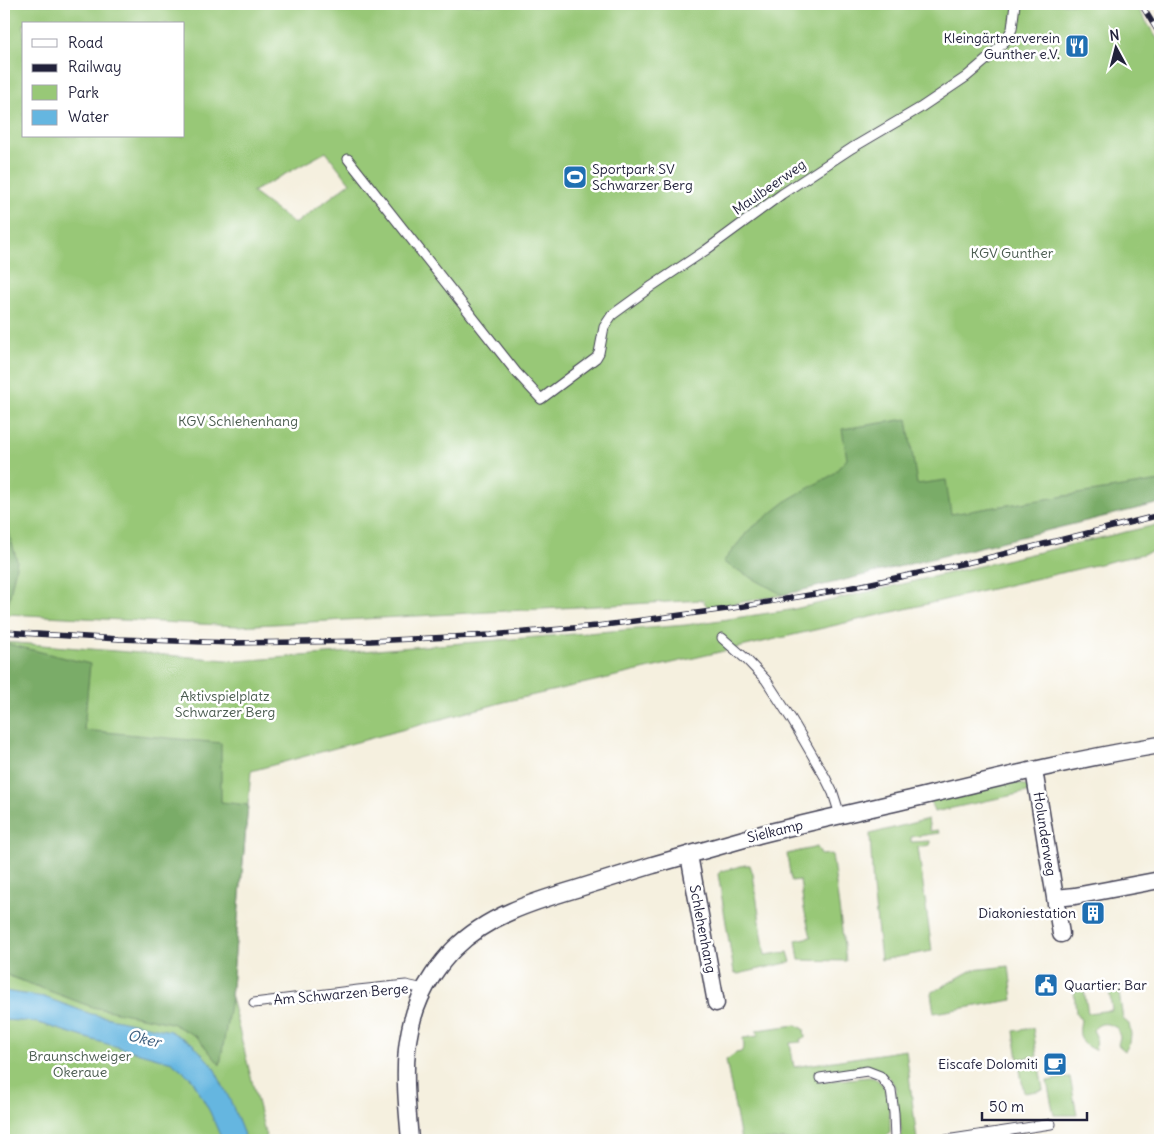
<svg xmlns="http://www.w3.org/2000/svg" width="1164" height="1144" viewBox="0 0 1164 1144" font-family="Delius,sans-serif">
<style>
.green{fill:#98c877;stroke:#5d7559;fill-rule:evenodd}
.forest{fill:#7aac68;stroke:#4e6752}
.water{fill:#65b6e0;stroke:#446c8e}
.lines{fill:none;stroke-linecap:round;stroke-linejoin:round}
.lane-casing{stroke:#424154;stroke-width:11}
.street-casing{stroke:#424154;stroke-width:19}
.lane{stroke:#fff;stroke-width:9}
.street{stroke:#fff;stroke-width:16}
.rail-casing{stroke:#22223b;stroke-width:5.5}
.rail{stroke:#fff;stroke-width:4;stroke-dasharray:11;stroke-linecap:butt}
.labels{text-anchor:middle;stroke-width:5;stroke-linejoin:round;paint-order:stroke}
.poi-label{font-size:14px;fill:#22223b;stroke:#fff;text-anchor:end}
.street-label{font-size:14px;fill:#22223b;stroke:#fff}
.park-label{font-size:14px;fill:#4b5c50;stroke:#fff}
.water-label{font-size:15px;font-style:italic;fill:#3d5d7d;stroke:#fff}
</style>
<rect width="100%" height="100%" fill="#fff"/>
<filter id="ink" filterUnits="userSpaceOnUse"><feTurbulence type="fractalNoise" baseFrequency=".02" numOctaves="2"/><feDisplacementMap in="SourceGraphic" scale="10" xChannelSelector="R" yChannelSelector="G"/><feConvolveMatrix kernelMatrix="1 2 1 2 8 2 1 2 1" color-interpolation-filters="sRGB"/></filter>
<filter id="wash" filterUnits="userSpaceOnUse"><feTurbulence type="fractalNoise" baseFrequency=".0096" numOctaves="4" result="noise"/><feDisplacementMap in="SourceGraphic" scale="20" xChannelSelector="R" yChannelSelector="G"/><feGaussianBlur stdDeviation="1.12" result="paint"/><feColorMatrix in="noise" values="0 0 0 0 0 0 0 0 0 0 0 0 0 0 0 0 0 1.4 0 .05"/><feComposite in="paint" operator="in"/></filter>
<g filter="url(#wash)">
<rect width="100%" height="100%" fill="#f5f0df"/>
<g class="green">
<path d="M4,4H1135L1160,43V496L774,589L783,595L708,608L703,600L238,626L7,614L4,625ZM24,24H184V136H24ZM326,152L350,183L295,224L252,192Z"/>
<polygon points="1160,524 1160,550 504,702 251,771 231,998 267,1140 4,1140 4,642 239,661 686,625 790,610"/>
<path d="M1010,782C1019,783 1026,784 1032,791L934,812L930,800Z"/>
<polygon points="928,819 930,831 938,830 939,833 911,837 911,842 930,841 930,845 918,847 932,951 881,960 873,888 870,834"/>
<polygon points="817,847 821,855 832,854 846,961 799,960 796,940 811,937 804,909 800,880 791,881 787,854"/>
<polygon points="745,865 750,865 753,874 765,955 788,952 791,962 738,974 734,972 718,874 721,871"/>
<polygon points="1009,966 1013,1000 934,1013 931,993 972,970"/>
<path d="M1118,987L1123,1019L1129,1024L1131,1034L1130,1043L1125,1051L1118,1045L1120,1037L1117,1028C1107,1023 1101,1021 1093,1030L1096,1036L1095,1050C1079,1044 1078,1035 1081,1020L1076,1013L1074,991L1084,990L1088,1013L1112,1010L1109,989Z"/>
<path d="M796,1025L804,1029L805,1038L800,1039L801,1042L790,1043L794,1067L906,1050L917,1140H902L901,1128L895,1087L891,1080L887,1076L869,1067L817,1074L818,1082L868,1077C870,1077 875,1078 876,1079C891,1087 890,1118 890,1133L882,1140H741L726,1060L736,1053L741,1052L744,1047L743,1038L758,1036L757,1030Z"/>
<polygon points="1033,1028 1037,1056 1018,1059 1014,1031"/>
<polygon points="1038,1060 1043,1090 1024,1093 1019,1064"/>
<polygon points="1070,1077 1077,1115 1054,1115 1047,1081"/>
</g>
<g class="forest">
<polygon points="907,419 917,484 946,480 951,514 1160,481 1160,503 783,595 723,562 748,531 789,499 832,475 847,459 842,429"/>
<polygon points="4,514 17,561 6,614 4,614"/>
<polygon points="4,643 90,664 84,730 221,743 221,802 248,805 231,998 220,1065 197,1037 171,1023 92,1007 4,974"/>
</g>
<polygon class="water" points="4,991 44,997 91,1014 170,1031 193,1044 213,1066 231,1102 246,1140 222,1140 210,1112 192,1079 172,1062 93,1040 35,1022 4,1020"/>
</g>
<g filter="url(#ink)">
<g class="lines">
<g class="lane-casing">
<g id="lane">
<polyline points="348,159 516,372 541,399 596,358 599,353 604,327 612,315 652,286 706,250 782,194 852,148 920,108 966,77 992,55 1005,41 1012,29 1015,4"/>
<polyline points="722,638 746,659 766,680 792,720 825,777 833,793 840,815"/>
<polyline points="254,1003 358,990 406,985 424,989"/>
<polyline points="820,1078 867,1071 880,1076 891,1090 894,1113 895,1140"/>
<polyline points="946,1140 1051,1124"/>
</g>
</g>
<g class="street-casing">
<g id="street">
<polyline points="1034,770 1061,934"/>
<polyline points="689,855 716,1003"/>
<polyline points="1056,898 1075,896 1160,880"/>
<path d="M410,1140C405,1082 398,1026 433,975C439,966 446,957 454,949C487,916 532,902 576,889C601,881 627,873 653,865C688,855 723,845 758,835C813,821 868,809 924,796C1002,777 1081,758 1160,745"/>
</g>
</g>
<use href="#lane" class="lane"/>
<use href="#street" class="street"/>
<g class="rail-casing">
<g id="rail">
<polyline points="1141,4 1160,35"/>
<polyline points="4,632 119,639 233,643 371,641 491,635 597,626 727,609 839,590 975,561 1160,515"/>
</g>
</g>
<use href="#rail" class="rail"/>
</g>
</g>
<defs>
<g id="restaurant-square" transform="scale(1.25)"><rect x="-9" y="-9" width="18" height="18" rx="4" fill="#1f6fb2" stroke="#fff"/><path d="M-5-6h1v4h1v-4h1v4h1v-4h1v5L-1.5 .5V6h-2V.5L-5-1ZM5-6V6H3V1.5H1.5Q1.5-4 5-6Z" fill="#fff"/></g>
<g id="stadium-square" transform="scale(1.25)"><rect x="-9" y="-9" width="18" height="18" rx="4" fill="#1f6fb2" stroke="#fff"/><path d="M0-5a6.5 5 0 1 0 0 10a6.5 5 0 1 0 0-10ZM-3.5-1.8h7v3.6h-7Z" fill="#fff"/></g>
<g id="building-square" transform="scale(1.25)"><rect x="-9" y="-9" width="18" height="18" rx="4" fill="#1f6fb2" stroke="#fff"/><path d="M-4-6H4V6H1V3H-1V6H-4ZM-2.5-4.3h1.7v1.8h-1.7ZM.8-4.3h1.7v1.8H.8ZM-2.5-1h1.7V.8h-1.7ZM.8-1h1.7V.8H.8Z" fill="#fff"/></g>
<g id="civic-square" transform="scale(1.25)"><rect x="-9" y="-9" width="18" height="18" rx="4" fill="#1f6fb2" stroke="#fff"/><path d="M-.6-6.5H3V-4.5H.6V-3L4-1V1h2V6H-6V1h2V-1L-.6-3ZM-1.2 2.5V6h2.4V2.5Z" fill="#fff"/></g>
<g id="cafe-square" transform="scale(1.25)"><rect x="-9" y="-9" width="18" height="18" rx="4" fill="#1f6fb2" stroke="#fff"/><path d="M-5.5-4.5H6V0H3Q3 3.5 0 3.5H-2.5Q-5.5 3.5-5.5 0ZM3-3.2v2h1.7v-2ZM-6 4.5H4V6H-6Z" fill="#fff"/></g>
</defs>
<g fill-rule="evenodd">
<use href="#restaurant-square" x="1077" y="46"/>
<use href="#stadium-square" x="575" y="177"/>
<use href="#building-square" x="1093" y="913"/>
<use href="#civic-square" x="1046" y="985"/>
<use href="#cafe-square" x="1055" y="1064"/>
</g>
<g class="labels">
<g class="poi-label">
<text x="1060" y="43">Kleingärtnerverein<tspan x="1060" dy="16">Gunther e.V.</tspan></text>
<text x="592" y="174" text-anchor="start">Sportpark SV<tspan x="592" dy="16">Schwarzer Berg</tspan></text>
<text x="1076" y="918">Diakoniestation</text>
<text x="1064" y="990" text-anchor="start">Quartier: Bar</text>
<text x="1038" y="1069">Eiscafe Dolomiti</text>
</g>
<g class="street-label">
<text transform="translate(769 187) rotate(-35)" y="5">Maulbeerweg</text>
<text transform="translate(775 831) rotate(-14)" y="5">Sielkamp</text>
<text transform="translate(1045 834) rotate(81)" y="5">Holunderweg</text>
<text transform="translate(703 929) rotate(79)" y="5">Schlehenhang</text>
<text transform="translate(341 994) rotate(-5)" y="5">Am Schwarzen Berge</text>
</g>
<g class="park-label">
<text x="1012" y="258">KGV Gunther</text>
<text x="238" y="426">KGV Schlehenhang</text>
<text x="225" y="701">Aktivspielplatz<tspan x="225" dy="16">Schwarzer Berg</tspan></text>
<text x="80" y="1061">Braunschweiger<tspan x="80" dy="16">Okeraue</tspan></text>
</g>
<g class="water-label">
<text transform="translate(144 1039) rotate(13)" y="5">Oker</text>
</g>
</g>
<rect width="1164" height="1144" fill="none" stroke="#fff" stroke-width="20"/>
<rect x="22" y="22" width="162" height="115" fill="#ffffff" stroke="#a7a7b1"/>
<rect x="32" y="39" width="25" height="8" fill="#ffffff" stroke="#a7a7b1"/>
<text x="68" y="48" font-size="15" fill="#22223b">Road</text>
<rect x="32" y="64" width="25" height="8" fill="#22223b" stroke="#a7a7b1"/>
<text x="68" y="72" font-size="15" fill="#22223b">Railway</text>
<rect x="32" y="85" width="25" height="15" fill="#98c877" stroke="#a7a7b1"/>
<text x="68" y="98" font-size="15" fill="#22223b">Park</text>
<rect x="32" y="110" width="25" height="15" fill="#65b6e0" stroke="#a7a7b1"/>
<text x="68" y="122" font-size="15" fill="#22223b">Water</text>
<g transform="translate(1116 48) rotate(353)" stroke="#ffffff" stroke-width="4" paint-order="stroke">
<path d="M0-4L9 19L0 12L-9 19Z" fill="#22223b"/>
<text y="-8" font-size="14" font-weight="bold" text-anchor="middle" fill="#22223b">N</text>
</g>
<path d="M982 1112v8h105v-8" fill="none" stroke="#22223b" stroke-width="2.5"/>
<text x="989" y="1112" font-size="15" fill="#22223b" stroke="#ffffff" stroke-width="4" paint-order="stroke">50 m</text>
</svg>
